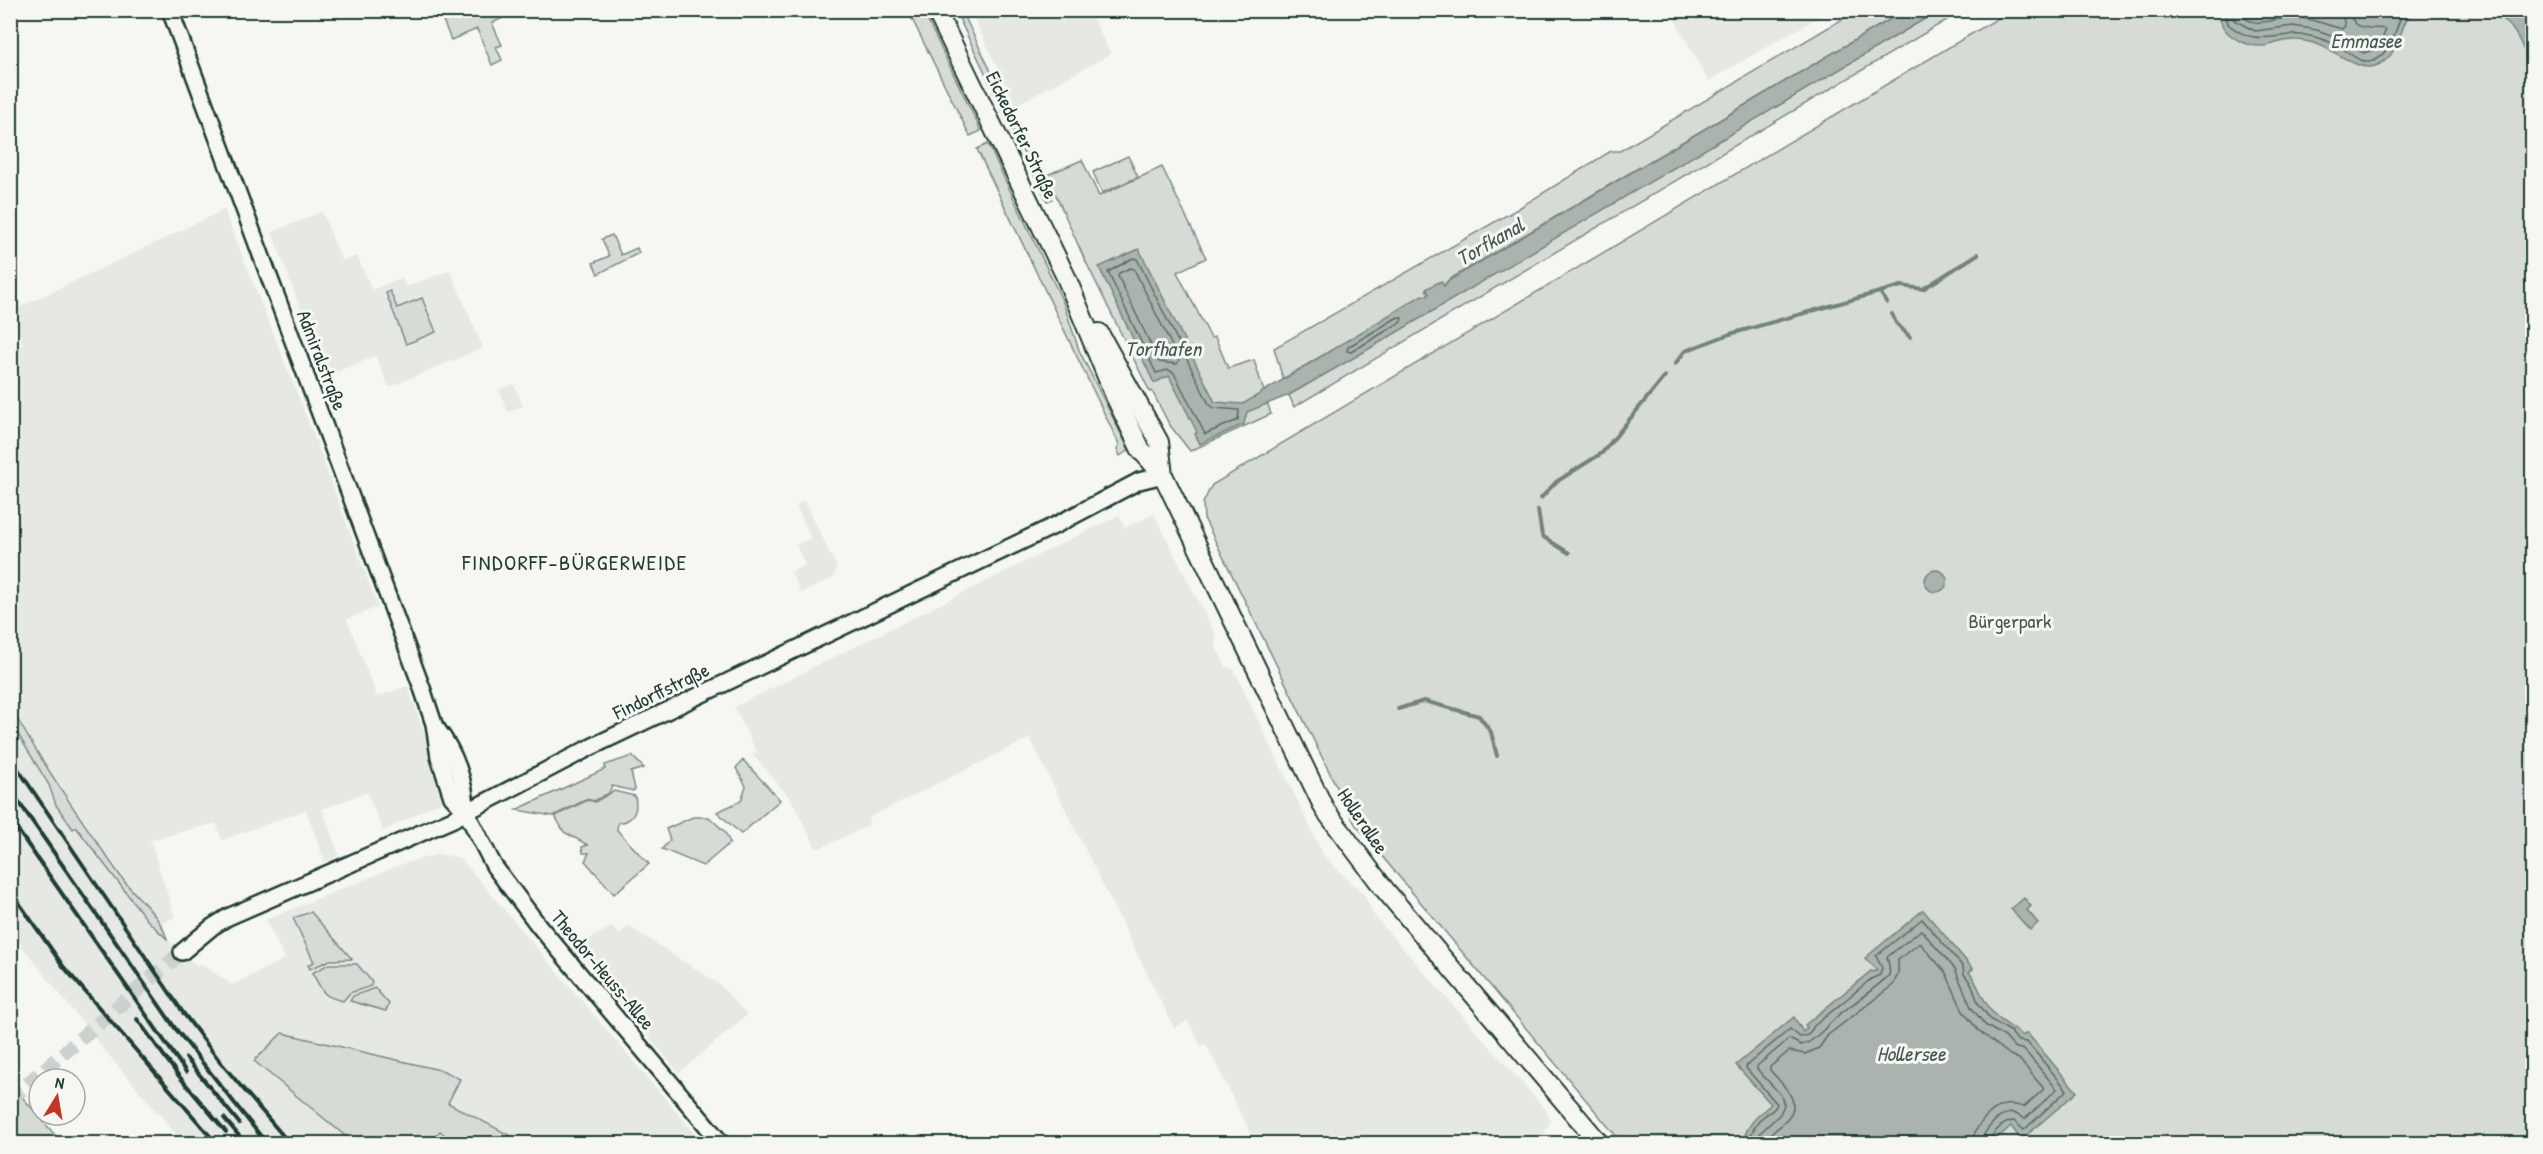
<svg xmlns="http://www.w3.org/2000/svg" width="2543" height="1154" viewBox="0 0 2543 1154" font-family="'Patrick Hand',sans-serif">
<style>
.built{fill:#e6e8e4}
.green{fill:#d6dbd6;stroke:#7a8c85;stroke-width:1.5}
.water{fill:#aab3ae;stroke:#72847d;stroke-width:1.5}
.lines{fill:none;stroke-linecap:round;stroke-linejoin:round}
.shore{stroke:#576c65;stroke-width:1.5}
.stream{stroke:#72847d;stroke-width:4}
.tertiary-tunnel{stroke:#cbd1cc;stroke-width:15;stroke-dasharray:15 8;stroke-linecap:butt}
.tertiary-casing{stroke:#1f3d34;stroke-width:20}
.secondary-casing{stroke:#1f3d34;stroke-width:22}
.tertiary{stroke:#f6f6f2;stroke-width:15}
.secondary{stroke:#f6f6f2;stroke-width:18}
.rail{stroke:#1f3d34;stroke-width:4}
.labels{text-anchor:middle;stroke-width:6;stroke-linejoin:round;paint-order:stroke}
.street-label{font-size:20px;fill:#1f3d34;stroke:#f6f6f2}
.park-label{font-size:20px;fill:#445d54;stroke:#f6f6f2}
.water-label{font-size:21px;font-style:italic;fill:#425a52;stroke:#f6f6f2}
.quarter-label{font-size:22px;letter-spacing:1.5px;fill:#1f3d34;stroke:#f6f6f2}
</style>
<rect width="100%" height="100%" fill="#f6f6f2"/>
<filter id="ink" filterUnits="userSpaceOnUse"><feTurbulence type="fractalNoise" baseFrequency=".0167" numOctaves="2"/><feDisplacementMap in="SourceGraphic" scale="12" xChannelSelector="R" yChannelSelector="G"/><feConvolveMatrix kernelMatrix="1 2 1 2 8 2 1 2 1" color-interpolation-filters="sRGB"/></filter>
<g filter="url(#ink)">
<g class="built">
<polygon points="970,11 1089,11 1111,54 1016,105"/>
<polygon points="1829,11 1708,81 1670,11 1670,10"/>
<polygon points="224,210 314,436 378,607 347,619 377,697 408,686 445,794 444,800 383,831 367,792 322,809 339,855 325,862 306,810 222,840 216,823 150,840 175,917 163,923 167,939 197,966 200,963 232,985 285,959 266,920 405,863 438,854 456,857 463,861 703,1143 184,1143 105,1051 11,932 20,923 10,908 10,350 23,345 12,311"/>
<polygon points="322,212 342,261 357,256 372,290 402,278 406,287 450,270 483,348 389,387 376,356 326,376 314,345 316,342 311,327 307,327 272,232"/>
<polygon points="514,384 523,406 508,412 499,390"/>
<polygon points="805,501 837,568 833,578 801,593 791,572 805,565 796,545 811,538 796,505"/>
<polygon points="1154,514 1217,638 1215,646 1226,667 1234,670 1324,856 1365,896 1375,917 1546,1110 1551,1121 1538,1143 1227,1143 1251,1134 1206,1044 1201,1046 1188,1021 1174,1028 1030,738 870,817 868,826 817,849 791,799 752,754 757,752 734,707 1119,515 1125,528"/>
<polygon points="628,926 719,984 747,1015 679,1073 574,946 612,927 619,934"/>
</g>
<g class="green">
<polygon points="439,11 505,11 507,16 492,23 502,45 496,47 502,60 492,65 477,29 451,40"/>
<polygon points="908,11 923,11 981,131 970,136"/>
<polygon points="962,11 996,82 991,85 956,12"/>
<polygon points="1856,11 1904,11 1448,280 1444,286 1426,289 1429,295 1427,296 1422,296 1283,379 1274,348 1514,211 1611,151 1620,151"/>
<polygon points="1938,11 1962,11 1294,407 1289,395"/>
<polygon points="2010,11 2532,11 2532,1143 1622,1143 1355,824 1204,518 1203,503 1212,485"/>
<polygon points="998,88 1052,199 1047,201 993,91"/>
<polygon points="988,144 1063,302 1079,350 1129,450 1120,456 1117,449 1119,444 977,149"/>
<polygon points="1128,156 1138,177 1102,193 1093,172"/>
<polygon points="1082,160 1099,196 1162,167 1206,258 1177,272 1211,338 1215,337 1228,368 1254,360 1271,414 1190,451 1169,424 1152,391 1150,392 1084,258 1047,175"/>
<polygon points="612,235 621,255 637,248 639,253 598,274 593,263 609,256 602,239"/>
<polygon points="390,291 397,308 422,298 436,332 406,344 386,293"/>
<path d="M10,706C43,765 82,821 121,877C136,898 160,914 167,939L147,920L76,827L73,829L56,805L49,785L11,723Z"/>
<polygon points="632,756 644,768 631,772 635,789 633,791 612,786 609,793 594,801 587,799 553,816 516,810 605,769 605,765"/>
<polygon points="743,760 780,800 741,834 717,812 741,801 746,786 736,768"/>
<path d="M614,791L635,796C638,811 634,821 618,823L617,830L649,864L614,894L585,861L589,853H583L582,847L588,845L564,832L555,816L588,800L595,802Z"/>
<polygon points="693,817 709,817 725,832 730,843 703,866 662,849 670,840 666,829"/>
<polygon points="311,912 352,959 330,960 310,969 308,965 314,962 293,918"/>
<path d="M329,964H357L372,982L371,986L350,993L343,1001C319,995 324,991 312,973Z"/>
<polygon points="375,988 389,1004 386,1011 350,1001 353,996"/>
<polygon points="282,1033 444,1071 460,1079 448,1103 513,1137 511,1143 454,1143 440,1131 428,1143 354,1143 254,1061"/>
<polygon points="10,1083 62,1143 15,1143 11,1138"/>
</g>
<g class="water">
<path d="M2220,10H2362L2365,14C2380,16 2395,10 2411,11C2399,28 2399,59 2375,66C2358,72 2335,50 2317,44C2310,42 2302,40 2295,40C2284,39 2274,45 2263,46C2244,47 2216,33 2220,10Z"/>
<polygon points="1904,11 1938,11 1362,353 1289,395 1247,412 1244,424 1200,444 1195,434 1197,432 1169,376 1154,383 1099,267 1139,249 1215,402 1243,404 1422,295 1427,296 1429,294 1426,289 1441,281 1444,286 1448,281"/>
<path d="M2493,11H2532V71C2522,45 2517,27 2493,11Z"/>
<circle cx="1936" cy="581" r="11"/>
<polygon points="2024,898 2031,906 2027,910 2038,923 2030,930 2011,909"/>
<path d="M1923,910L1973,969L1969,972C1979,985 1982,1000 1993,1013C2001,1023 2013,1026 2022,1036L2027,1033L2077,1092L2021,1140L2011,1126L1992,1143H1742C1749,1121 1757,1117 1771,1104L1736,1065L1794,1017L1803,1032L1807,1028L1805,1025L1871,971L1873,972L1877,970L1865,958Z"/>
</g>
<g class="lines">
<g class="shore">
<path d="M2225,10L2228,24C2259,51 2280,28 2315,37C2322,39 2330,42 2337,45C2349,50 2357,65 2373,60C2391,55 2397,26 2403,10"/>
<path d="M2233,10L2234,20L2255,31L2293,26L2317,30L2342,39L2363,53L2379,48L2386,29C2371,27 2351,32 2350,10"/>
<path d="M2242,10C2245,34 2283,15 2296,17C2312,19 2327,25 2342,29L2345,26L2341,10"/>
<polygon points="1133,258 1137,259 1209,404 1214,408 1239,410 1238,420 1205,434 1174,373 1168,370 1156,373 1108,272"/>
<polygon points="1130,268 1134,269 1179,360 1177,364 1159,362 1118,276 1119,273"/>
<polygon points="1398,317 1402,318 1401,322 1351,352 1347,351 1348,347"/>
<path d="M1748,1144C1751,1133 1755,1124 1763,1117C1769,1111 1774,1112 1777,1104L1746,1068L1747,1065L1790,1029L1800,1037L1808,1035L1814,1026L1871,979L1880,975L1882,968L1876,956L1922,919L1963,967L1964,974L1972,985L1978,1003L1991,1020L2010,1031L2018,1041L2027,1042L2067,1090L2024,1130L2014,1121C2004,1121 1990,1134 1989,1144"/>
<path d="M1756,1144L1761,1132L1780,1114L1784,1105L1781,1095L1757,1069V1066L1789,1039L1801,1045C1813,1044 1830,1022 1841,1013C1849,1007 1886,980 1889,975C1891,969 1888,963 1887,957L1921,930L1955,969L1971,1007L1985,1025L2005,1037L2014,1047L2024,1050L2057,1089L2025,1119C2021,1117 2016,1113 2011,1113C1999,1113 1982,1132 1981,1144"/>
<path d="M1766,1144C1770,1132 1776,1130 1784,1123C1806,1103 1783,1085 1770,1070V1067L1789,1051L1805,1054L1819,1048L1828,1035L1893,985L1898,974V960L1920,943L1946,973L1963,1011L1978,1030L2010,1055L2019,1059L2044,1089L2024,1107C2018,1106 2012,1103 2005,1105C1990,1108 1973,1128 1972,1144"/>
</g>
<g class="stream">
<polyline points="1880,292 1887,303"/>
<polyline points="1892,314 1896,323 1910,337"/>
<polyline points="1675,364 1685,351 1730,334 1901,286 1923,289 1978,254"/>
<polyline points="1541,498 1556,482 1602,453 1665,376"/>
<polyline points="1538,510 1542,536 1569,553"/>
<polyline points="1398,709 1424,701 1479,716 1491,732 1497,756"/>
</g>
<polyline class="tertiary-tunnel" points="10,1099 182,952"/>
<g class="tertiary-casing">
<g id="tertiary">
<polyline points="170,10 422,688 434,724 439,757 452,797 466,812 494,866 539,926 722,1144"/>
<path d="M437,729C455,752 466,783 466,812"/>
<polyline points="182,952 212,927 228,917 453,819 589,748 1058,524 1139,481 1163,475"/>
</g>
</g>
<g class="secondary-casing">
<g id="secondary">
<polyline points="936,10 1066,277 1115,396 1141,450 1163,475 1325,810 1385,890 1600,1144"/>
<polyline points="1099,333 1159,442 1163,475"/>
</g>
</g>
<use href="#tertiary" class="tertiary"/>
<use href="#secondary" class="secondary"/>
<g class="rail">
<polyline points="10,757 184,1014 222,1064 290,1144"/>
<polyline points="10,789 175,1028 267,1144"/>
<polyline points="10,819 186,1072"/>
<polyline points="10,890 63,966 217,1144"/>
<polyline points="137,1019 178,1075 226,1132"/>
<polyline points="186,1058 239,1123"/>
<polyline points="224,1118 246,1144"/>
</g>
</g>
</g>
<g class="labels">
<g class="street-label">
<text transform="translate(1022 135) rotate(64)" y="7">Eickedorfer Straße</text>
<text transform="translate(322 360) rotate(69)" y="7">Admiralstraße</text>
<text transform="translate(661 691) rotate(-26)" y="7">Findorffstraße</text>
<text transform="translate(1363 821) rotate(56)" y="7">Hollerallee</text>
<text transform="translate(603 970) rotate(50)" y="7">Theodor-Heuss-Allee</text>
</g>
<g class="park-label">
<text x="2010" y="628">Bürgerpark</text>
</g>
<g class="water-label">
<text x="2366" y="48">Emmasee</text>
<text transform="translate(1490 242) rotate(-30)" y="7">Torfkanal</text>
<text x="1163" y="356">Torfhafen</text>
<text x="1911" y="1061">Hollersee</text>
</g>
<g class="quarter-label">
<text x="575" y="570">FINDORFF-BÜRGERWEIDE</text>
</g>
</g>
<rect width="2543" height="1154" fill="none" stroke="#f6f6f2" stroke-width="36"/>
<rect x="18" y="18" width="2507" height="1118" fill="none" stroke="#1f3d34" stroke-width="2" filter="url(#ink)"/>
<g transform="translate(57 1097) rotate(11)"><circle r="28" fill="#f6f6f2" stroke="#a0aca6" stroke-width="1.5"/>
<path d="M0-4.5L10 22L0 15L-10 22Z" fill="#c8321e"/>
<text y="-9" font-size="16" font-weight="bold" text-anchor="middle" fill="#1f3d34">N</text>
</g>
</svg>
